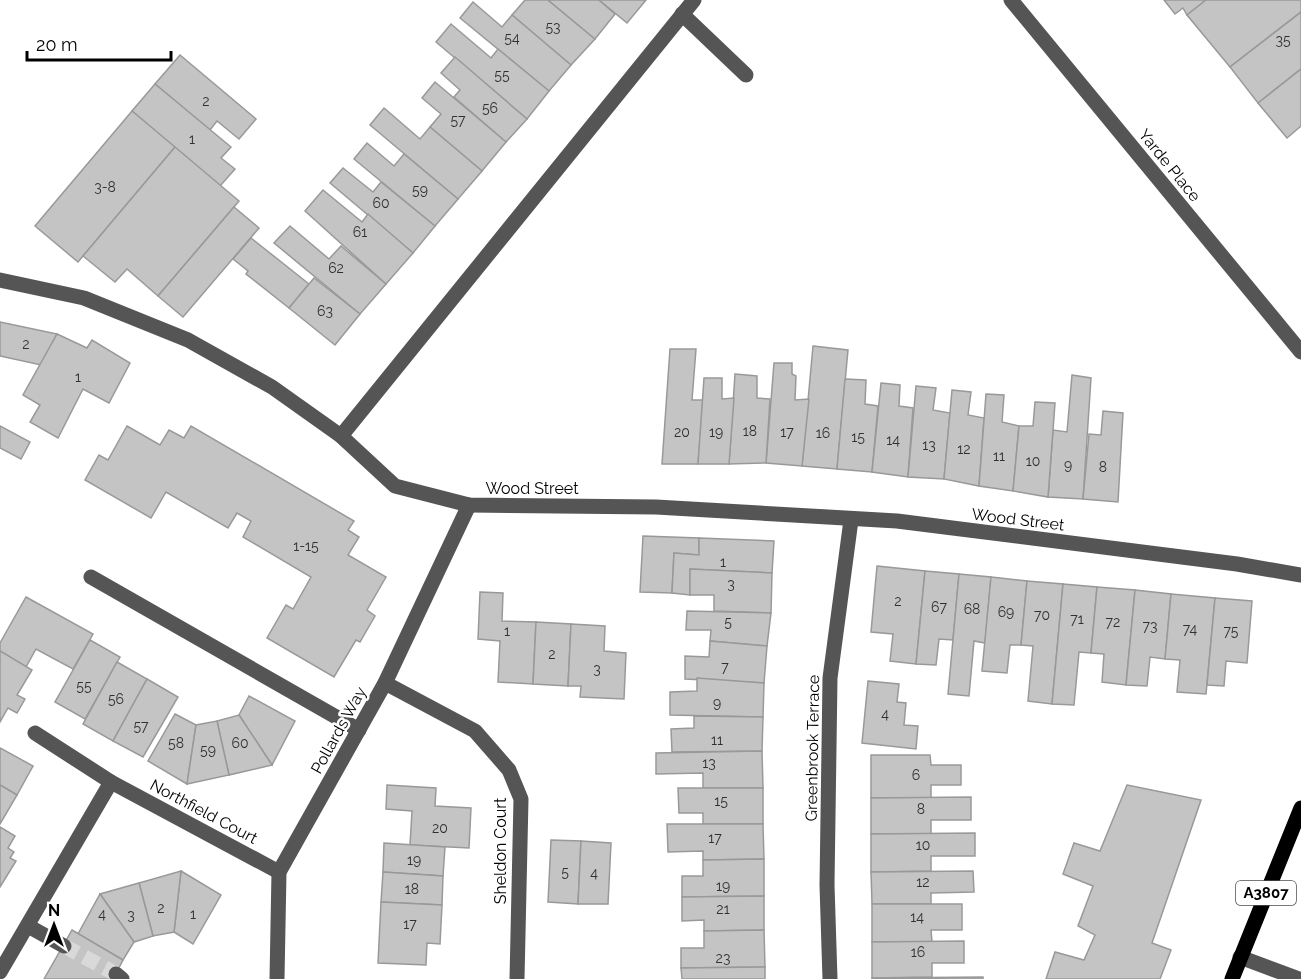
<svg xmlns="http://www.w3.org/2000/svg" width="1301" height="979" viewBox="0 0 1301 979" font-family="Raleway,sans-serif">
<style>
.building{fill:#c4c4c4;stroke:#999;stroke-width:1.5}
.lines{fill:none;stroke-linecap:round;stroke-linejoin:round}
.minor-tunnel{stroke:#d9d9d9;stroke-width:15;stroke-dasharray:15 8;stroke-linecap:butt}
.minor{stroke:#555;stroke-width:15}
.major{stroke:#000;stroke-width:15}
.labels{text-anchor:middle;stroke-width:5;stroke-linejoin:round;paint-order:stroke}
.number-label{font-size:14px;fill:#313131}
.shield{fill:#fff;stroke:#4c4c4c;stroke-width:1.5}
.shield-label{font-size:15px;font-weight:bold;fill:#000}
.street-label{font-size:16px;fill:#000;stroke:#fff}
</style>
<rect width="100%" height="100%" fill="#fff"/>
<g class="building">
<polygon points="525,0 548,0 595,39 571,65 512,15"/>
<polygon points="548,0 599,0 615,14 595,39"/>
<polygon points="599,0 646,0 627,23"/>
<polygon points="1164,0 1206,0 1187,15 1183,8 1175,14"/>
<polygon points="1206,0 1301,0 1301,12 1230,67 1187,15"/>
<polygon points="473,2 502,27 512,15 571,65 549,91 460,18"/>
<polygon points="1301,12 1301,69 1258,103 1230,67"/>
<polygon points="451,24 491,58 498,49 549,91 527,119 436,42"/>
<polygon points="180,55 256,119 239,139 217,121 210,130 155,84"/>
<polygon points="455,57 527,119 506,142 454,97 460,90 441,73"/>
<polygon points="1301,69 1301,126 1287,138 1258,103"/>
<polygon points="435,82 506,142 482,171 430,127 441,114 422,98"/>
<polygon points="155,84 231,147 221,158 235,169 220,186 132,111"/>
<polygon points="384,108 420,139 430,127 482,171 458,199 370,125"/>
<polygon points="132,111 175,147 78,262 35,226"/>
<polygon points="367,143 394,166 404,154 458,199 435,226 354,159"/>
<polygon points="175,147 239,201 158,296 127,269 115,282 83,256"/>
<polygon points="343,168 373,192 381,182 435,226 413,253 330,183"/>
<polygon points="323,190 362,222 368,214 413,253 386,284 305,211"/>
<polygon points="234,207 259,228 183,317 158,296"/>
<polygon points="290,226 329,259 341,246 386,284 360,314 274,243"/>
<polygon points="251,238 309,284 289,308 246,274 248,271 233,259"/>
<polygon points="314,278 360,314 335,345 289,308"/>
<polygon points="0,322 57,334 41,365 0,356"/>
<polygon points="57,334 87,348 92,340 130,363 109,403 83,389 58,438 30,422 40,405 23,395"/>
<polygon points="813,346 848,350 837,469 802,466"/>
<polygon points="670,349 696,349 692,400 703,400 698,464 662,464"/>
<polygon points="774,363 792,363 792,374 796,376 795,400 809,399 802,466 766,463"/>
<polygon points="735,374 757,376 757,398 770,399 766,463 729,464"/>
<polygon points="1072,375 1091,378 1083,499 1048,497 1053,430 1067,432"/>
<polygon points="704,378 722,378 722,399 734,398 729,464 698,464"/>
<polygon points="845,379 866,380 865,404 878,406 872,472 837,469"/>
<polygon points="881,383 900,385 899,406 913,408 908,477 872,472"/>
<polygon points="916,386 936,388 933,410 950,413 944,479 908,477"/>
<polygon points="952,390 971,392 968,415 984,418 979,486 944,479"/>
<polygon points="986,394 1004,395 1002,422 1019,426 1013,491 979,486"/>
<polygon points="1035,402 1055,403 1048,497 1013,491 1019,426 1033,426"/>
<polygon points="1103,411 1123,413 1118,502 1083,499 1089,434 1101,435"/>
<polygon points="0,426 30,442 21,459 0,448"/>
<polygon points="127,426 160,445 169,430 184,438 191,426 354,521 348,530 359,537 348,555 386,577 367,610 375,616 360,642 356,640 334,677 267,638 286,605 293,609 311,577 243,537 251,521 237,513 228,528 166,492 151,518 85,480 99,455 108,460"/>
<polygon points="643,536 699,538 699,555 674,553 672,593 640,592"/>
<polygon points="699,538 774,541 772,573 690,569 690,595 672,593 674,553 699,555"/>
<polygon points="877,566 925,571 916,664 890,661 893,634 871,632"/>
<polygon points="690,569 772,573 771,613 714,611 714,595 690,595"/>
<polygon points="925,571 959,574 953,640 939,639 936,665 916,664"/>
<polygon points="959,574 991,577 985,643 974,641 969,696 948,694"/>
<polygon points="991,577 1027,581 1021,645 1010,645 1007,673 982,671"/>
<polygon points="1027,581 1063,584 1052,704 1028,701 1033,646 1021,645"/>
<polygon points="1063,584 1097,587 1091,653 1079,652 1074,705 1052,704"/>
<polygon points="1097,587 1135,590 1126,685 1102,682 1104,654 1091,653"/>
<polygon points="1135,590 1171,594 1165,659 1150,657 1147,686 1126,685"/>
<polygon points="480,592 503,593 502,621 536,622 533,684 498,682 500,641 478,639"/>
<polygon points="1171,594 1215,598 1206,694 1177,692 1180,660 1165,659"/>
<polygon points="26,597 93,634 73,669 36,649 26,667 0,651 0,643"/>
<polygon points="1215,598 1252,601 1247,663 1226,661 1224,686 1207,685"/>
<polygon points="687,611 771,613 767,646 710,641 711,630 686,630"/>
<polygon points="536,622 571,624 568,686 533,684"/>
<polygon points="571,624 605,626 604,651 626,653 624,699 580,697 581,686 568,686"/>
<polygon points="90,640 120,657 85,719 55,702"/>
<polygon points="710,641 767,646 764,683 685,679 685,656 709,657"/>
<polygon points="0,651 32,670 17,695 25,699 17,713 8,708 0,722"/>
<polygon points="117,662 147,679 113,741 83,724"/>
<polygon points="697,678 764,683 763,717 670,715 670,692 697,691"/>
<polygon points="147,679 178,697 143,757 113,741"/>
<polygon points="868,681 899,684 897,702 906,703 904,725 918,726 916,749 862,743"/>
<polygon points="249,696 295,721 272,765 239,715"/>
<polygon points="175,714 196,725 187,784 148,761"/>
<polygon points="239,715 272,765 229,775 217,721"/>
<polygon points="694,716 763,717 762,751 672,752 671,729 694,728"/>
<polygon points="217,721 229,775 187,784 196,725"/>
<polygon points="0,748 33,766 17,795 0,785"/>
<polygon points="762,751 763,788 703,788 703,773 656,774 656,753"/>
<polygon points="871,755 930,755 931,765 961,765 961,785 931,785 931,798 871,798"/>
<polygon points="0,785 17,795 0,824"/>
<polygon points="387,785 436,788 435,806 471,808 469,848 410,845 412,811 386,809"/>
<polygon points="1127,785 1201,800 1152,943 1171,950 1160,979 1046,979 1055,952 1084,960 1095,935 1078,926 1093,886 1063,874 1074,843 1100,851"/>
<polygon points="678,788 763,788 763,824 703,824 703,813 679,813"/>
<polygon points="971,797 971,820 931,820 931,834 871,834 871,798"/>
<polygon points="667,824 763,824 764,859 703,860 703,851 668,852"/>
<polygon points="0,827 15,836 8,848 14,852 10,858 16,861 0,887"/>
<polygon points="975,833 975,856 931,856 931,871 871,872 871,834"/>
<polygon points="551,840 581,841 578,904 548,902"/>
<polygon points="581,841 611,843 608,904 578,904"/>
<polygon points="384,843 445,847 443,876 383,872"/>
<polygon points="764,859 764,896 682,897 682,876 703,876 703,860"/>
<polygon points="181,871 221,895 193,944 174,932"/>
<polygon points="181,871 174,932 153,936 139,883"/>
<polygon points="973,871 974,892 931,893 931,904 872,904 871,872"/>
<polygon points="383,872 443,876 442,905 381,902"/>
<polygon points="139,883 153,936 134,942 100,894"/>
<polygon points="100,894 134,942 123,960 78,934"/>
<polygon points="764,896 764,930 704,931 704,920 682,921 682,897"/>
<polygon points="381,902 442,905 440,944 427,943 426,965 378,963"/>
<polygon points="872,904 962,904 962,930 931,930 932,942 872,942"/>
<polygon points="72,930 123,960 113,979 44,979"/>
<polygon points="764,930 765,967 681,968 681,948 704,948 704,931"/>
<polygon points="964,941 964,963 932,963 932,977 872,978 872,942"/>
<polygon points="765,967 765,979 682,979 681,968"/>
<polygon points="983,977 983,979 872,979 872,978"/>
</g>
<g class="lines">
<polyline class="minor-tunnel" points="64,946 116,974"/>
<g class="minor">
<polyline points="1011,0 1301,352"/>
<polyline points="682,14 746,75"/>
<polyline points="0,280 84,298 188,340 272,387 341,436 395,486 469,505 656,507 897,521 1237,564 1301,575"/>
<polyline points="341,436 694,0"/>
<polyline points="91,577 359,730"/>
<polyline points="385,683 475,731 509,770 521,799 517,979"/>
<polyline points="35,733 111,782 279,872"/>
<polyline points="28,926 64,946"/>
<polyline points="1240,957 1299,979"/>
<polyline points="0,972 111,782"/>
<polyline points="116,974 122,979"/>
<polyline points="277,979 279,872 385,683 469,505"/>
<polyline points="830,979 827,885 830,678 851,520"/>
</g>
<polyline class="major" points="1232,979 1301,808"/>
</g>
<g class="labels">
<g class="number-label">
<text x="553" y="32">53</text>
<text x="512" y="43">54</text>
<text x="1283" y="45">35</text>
<text x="502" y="80">55</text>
<text x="206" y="106">2</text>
<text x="490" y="113">56</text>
<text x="458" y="125">57</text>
<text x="192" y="144">1</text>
<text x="105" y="192">3-8</text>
<text x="420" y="195">59</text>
<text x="381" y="208">60</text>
<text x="360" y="237">61</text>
<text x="336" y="273">62</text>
<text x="325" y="316">63</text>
<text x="26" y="349">2</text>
<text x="78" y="382">1</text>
<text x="750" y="436">18</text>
<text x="682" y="437">20</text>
<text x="716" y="437">19</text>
<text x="787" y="437">17</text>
<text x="823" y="438">16</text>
<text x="858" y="442">15</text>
<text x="893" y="445">14</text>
<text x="929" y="450">13</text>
<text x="964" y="454">12</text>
<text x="999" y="461">11</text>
<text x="1033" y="466">10</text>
<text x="1068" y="470">9</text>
<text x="1103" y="472">8</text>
<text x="306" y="551">1-15</text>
<text x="723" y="567">1</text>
<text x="731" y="589">3</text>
<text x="898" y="606">2</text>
<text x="939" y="612">67</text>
<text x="972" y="614">68</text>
<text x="1006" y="617">69</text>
<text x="1042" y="620">70</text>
<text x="1077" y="624">71</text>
<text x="728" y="627">5</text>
<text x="1113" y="627">72</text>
<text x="1150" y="631">73</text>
<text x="1190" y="634">74</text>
<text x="507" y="636">1</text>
<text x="1231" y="636">75</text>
<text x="552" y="659">2</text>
<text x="725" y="672">7</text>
<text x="597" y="674">3</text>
<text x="84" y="691">55</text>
<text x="116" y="704">56</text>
<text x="717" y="708">9</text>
<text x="885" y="719">4</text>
<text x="141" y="731">57</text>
<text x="717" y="745">11</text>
<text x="176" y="748">58</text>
<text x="240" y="748">60</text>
<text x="208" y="755">59</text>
<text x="709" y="768">13</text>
<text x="916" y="780">6</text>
<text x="721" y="806">15</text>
<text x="921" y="814">8</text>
<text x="440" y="833">20</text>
<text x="715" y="843">17</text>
<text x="923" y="850">10</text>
<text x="414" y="865">19</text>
<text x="565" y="877">5</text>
<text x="594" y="878">4</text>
<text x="923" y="887">12</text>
<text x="723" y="891">19</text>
<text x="412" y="894">18</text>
<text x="161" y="913">2</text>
<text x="723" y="914">21</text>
<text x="102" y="919">4</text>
<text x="193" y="919">1</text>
<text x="131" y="920">3</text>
<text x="917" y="922">14</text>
<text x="410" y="929">17</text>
<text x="918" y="957">16</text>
<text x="723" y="963">23</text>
</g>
<rect class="shield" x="1236" y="881" width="60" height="24" rx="4.5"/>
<g class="shield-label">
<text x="1266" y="898">A3807</text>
</g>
<g class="street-label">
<text transform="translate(1170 165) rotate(51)" y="6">Yarde Place</text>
<text x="532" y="494">Wood Street</text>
<text transform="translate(1018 519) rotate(7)" y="6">Wood Street</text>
<text transform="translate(338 730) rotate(-61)" y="6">Pollards Way</text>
<text transform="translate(812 748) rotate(-89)" y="6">Greenbrook Terrace</text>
<text transform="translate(204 811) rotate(28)" y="6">Northfield Court</text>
<text transform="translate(500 851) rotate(-90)" y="6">Sheldon Court</text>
</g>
</g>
<g transform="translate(54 925)" stroke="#ffffff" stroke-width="4.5" paint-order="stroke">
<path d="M0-4.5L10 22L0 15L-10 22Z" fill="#000000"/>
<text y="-9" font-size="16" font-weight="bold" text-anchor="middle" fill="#000000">N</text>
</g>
<path d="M27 51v9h144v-9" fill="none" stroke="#000000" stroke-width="3"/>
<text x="36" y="51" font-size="18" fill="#000000" stroke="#ffffff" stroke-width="4.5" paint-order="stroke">20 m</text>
</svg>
